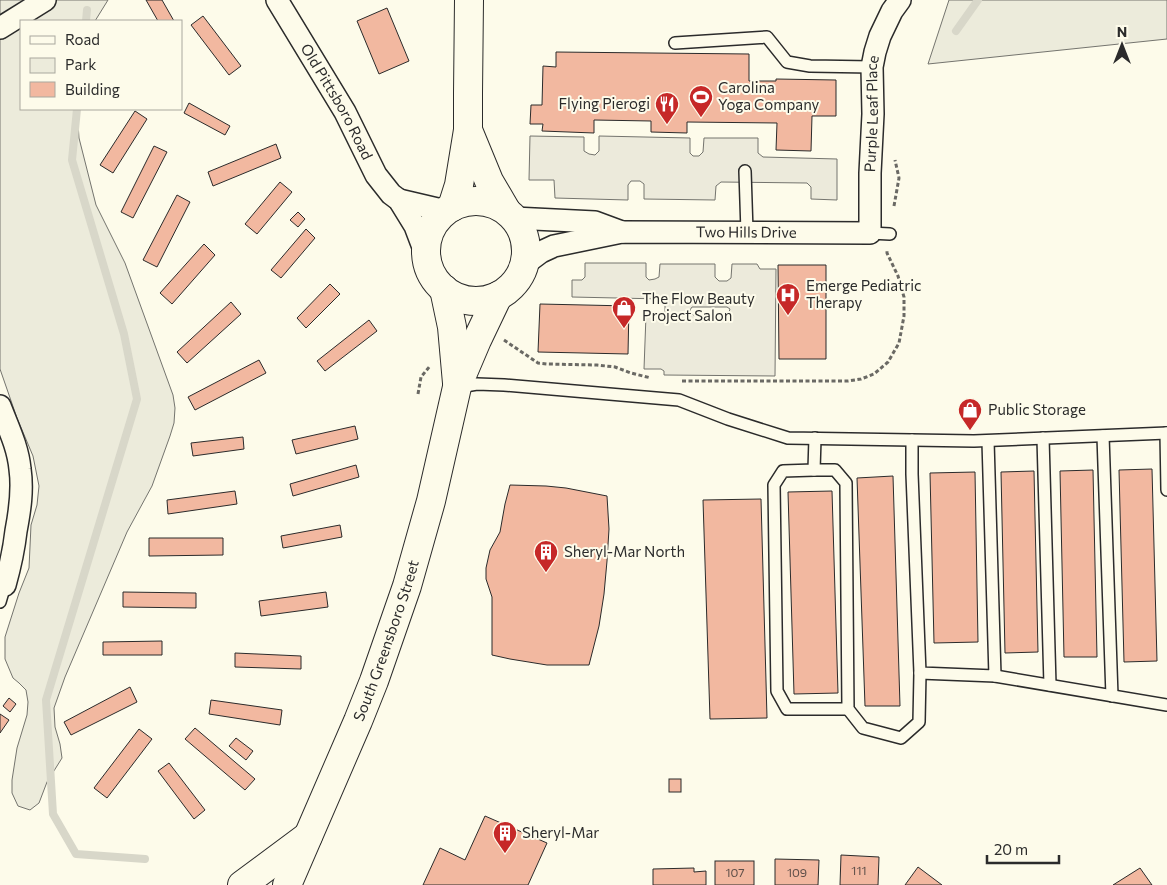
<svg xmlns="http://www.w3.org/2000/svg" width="1167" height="885" viewBox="0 0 1167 885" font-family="Commissioner,sans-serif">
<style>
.green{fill:#ecebdb;stroke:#74746e}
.parking{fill:#eceadb;stroke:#74746e;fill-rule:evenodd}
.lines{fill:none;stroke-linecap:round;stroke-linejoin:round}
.stream{stroke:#d8d7c9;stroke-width:8}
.building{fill:#f2b8a0;stroke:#2b2b2b}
.lane-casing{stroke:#2b2b2b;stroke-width:14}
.street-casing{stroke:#2b2b2b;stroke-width:24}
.secondary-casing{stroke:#2b2b2b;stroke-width:30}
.highway-casing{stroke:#2b2b2b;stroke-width:30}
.path{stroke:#6a6964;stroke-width:3;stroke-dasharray:4 2.5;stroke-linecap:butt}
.lane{stroke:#fdfbea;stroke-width:11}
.street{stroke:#fdfbea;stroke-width:21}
.secondary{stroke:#fdfbea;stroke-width:28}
.highway{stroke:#fdfbea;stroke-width:28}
.labels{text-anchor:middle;stroke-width:4;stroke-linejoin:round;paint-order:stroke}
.number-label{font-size:12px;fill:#5d4e48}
.poi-label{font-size:15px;fill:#2b2b2b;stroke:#fdfbea;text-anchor:start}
.street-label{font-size:15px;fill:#2b2b2b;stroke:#fdfbea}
</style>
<rect width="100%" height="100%" fill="#fdfbea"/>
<g class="green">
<polygon points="0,0 108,0 95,21 21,21 21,109 77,109 79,138 96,205 125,263 173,395 175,408 174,423 170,436 152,486 127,532 65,677 54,708 55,727 60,744 62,758 47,782 39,803 30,810 18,806 12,793 12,780 17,748 27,715 28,702 26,690 19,683 13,678 5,659 5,637 19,593 29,568 31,525 37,505 39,486 33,456 17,418 0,369"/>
<polygon points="949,0 1167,0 1167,39 928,64"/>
</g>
<g class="parking">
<polygon points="530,136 584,137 584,151 589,154 595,155 599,151 599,136 690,138 690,153 693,156 699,156 703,152 704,138 758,138 758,153 763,157 837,159 837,200 811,199 811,187 807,183 721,182 716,186 715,200 644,199 644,184 640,181 631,181 628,185 628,200 555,198 554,180 529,180"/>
<path d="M585,263H646V277L649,280L655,279L659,277L660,264H715V277L719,281H727L731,278L732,264H757L760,269H776L775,376L664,375V371L661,369H644L646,315H661L665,313V302L662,299L572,297V280H582L585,277ZM692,307H727L730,309L728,315H693L690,312V310Z"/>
</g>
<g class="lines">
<g class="stream">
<polyline points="86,21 87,10"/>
<polyline points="956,31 978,0"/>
<polyline points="77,109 72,160 124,334 137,399 46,700 53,814 76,854 145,859"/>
</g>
</g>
<g class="building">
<polygon points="146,0 162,0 174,21 158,21"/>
<polygon points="387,8 409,61 379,74 357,21"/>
<polygon points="203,16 241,66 229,75 191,25"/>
<polygon points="556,52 749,54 749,81 776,81 776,79 836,80 836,116 812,116 811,151 776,150 777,123 687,122 687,133 651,132 651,121 594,120 594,133 542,131 543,124 530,124 531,105 542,105 543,66 556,67"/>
<polygon points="189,103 230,126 225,135 184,113"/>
<polygon points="135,111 147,119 113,173 100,165"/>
<polygon points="276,144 281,158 213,186 208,172"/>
<polygon points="154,146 167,152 133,218 121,212"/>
<polygon points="280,182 292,192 257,234 245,224"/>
<polygon points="177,195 190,202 157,267 143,260"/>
<polygon points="298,212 305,219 298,227 290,220"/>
<polygon points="306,229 315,238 281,278 271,270"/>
<polygon points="204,244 215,255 172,304 160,293"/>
<polygon points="778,265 826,265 826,359 779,359"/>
<polygon points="330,284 340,294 306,328 297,318"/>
<polygon points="231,302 241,314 187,363 177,352"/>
<polygon points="540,304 629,306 628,354 538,352"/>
<polygon points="369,320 377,331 325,371 317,361"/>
<polygon points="259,360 266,373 195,410 188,397"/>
<polygon points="355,426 358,439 296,454 292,440"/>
<polygon points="243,437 244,449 193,456 191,443"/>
<polygon points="356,465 359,477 293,496 290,484"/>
<polygon points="1152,469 1157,661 1124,662 1119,470"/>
<polygon points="1093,470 1097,657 1064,657 1060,471"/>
<polygon points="1034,471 1038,652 1005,653 1001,472"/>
<polygon points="975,472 978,642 934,643 930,473"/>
<polygon points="893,476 900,706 865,706 857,478"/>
<polygon points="510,485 546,486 566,488 607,496 609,529 607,561 604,594 599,626 589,665 547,665 510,659 492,655 492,597 486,579 486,568 490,550 500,532 505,504"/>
<polygon points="235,491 237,504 168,514 167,500"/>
<polygon points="832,491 838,693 794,694 788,492"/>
<polygon points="761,499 767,718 710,719 703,500"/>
<polygon points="340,525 342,537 283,548 281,536"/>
<polygon points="149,538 223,538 223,555 149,556"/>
<polygon points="123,592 196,593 196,608 123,607"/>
<polygon points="326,592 328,607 261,616 259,601"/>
<polygon points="162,641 162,655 103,655 103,642"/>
<polygon points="235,653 301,656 301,669 235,667"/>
<polygon points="130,687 137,702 71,735 64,722"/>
<polygon points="9,698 16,704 10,712 3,706"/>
<polygon points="211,700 282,710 280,725 209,714"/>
<polygon points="0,714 9,720 0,733"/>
<polygon points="195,728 255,779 245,790 185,739"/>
<polygon points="139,729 152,739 107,798 94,788"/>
<polygon points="236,738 253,751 246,760 229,746"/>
<polygon points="169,763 205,810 194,819 158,771"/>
<rect x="669" y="779" width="12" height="13"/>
<polygon points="485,816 547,843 528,885 423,885 440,848 465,860"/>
<polygon points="841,855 879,857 878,885 840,885"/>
<polygon points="775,859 819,860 818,885 775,885"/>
<rect x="715" y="861" width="39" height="24"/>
<polygon points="918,867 942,885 905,885"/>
<polygon points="694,868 694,872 706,871 706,885 653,885 653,869"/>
<polygon points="1140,868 1152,885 1113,885"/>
</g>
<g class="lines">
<g class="lane-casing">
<g id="lane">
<polyline points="675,43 767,37 787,62 810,66 872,67"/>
<polyline points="745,171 747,232"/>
<polyline points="870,233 890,234"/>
<polyline points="459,387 477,384 504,385 679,400 728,419 788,438 974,441 1167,433"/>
<polyline points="1166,433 1167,490"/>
<polyline points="1103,436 1112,696"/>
<polyline points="815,438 814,470 783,471 774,485 777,691 787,709 848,709"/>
<polyline points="1043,438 1050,685"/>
<polyline points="912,440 912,474 920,673 995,676 988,441"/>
<polyline points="814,470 835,470 846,483 848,709 863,728 901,738 919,722 920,673"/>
<polyline points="0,602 5,585"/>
<polyline points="995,676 1167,705"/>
</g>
</g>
<g class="street-casing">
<g id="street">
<path id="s1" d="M277,0L345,112L376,175L391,194L399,200L415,226L426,255"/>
<polyline points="0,28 45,0"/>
<polyline points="399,200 446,211"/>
<polyline points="514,218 595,222 622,232"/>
<path id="s2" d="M525,264L541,252L554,246L622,232L870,233V173L873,114L872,67L875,52L880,36L892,11L900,0"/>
<path d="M0,406C8,427 18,447 20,469C23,490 20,510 16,531C14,549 10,567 5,585"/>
</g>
</g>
<g class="secondary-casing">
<g id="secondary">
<polyline points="468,130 489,181 506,210"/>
<circle cx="476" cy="251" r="50"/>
<polyline points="452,207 459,185 468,130 468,93 469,0"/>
<polyline points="444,289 452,327 457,383"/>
<path id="s3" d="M287,885L358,721L374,681L407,586L431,501L457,387L477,340L498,296"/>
</g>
</g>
<g class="highway-casing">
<polyline id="highway" points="242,885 308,836"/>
</g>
<g class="path">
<polyline points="894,206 899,178 895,160"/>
<polyline points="504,340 538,363 547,364 597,365 615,367 631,373 651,378"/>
<polyline points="682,381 848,381 861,379 874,374 888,362 899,343 904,316 904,297 898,276 887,253 887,251"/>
<polyline points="418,394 421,377 430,366"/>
</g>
<use href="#lane" class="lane"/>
<use href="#street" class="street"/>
<use href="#secondary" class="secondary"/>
<use href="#highway" class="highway"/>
</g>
<defs>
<g id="stadium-pin" transform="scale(1.25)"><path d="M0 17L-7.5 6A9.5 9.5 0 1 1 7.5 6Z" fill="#c62828" stroke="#fdfbea"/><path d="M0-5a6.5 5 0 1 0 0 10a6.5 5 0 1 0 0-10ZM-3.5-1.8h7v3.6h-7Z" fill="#fff"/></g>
<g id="restaurant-pin" transform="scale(1.25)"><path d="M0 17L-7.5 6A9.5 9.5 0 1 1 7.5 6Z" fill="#c62828" stroke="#fdfbea"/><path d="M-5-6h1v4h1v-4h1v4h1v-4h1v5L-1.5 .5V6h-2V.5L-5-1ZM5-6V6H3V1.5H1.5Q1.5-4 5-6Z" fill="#fff"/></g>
<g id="hospital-pin" transform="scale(1.25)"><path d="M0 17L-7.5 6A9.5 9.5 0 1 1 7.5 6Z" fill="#c62828" stroke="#fdfbea"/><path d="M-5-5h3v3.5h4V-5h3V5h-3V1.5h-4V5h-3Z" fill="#fff"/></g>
<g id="shop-pin" transform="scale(1.25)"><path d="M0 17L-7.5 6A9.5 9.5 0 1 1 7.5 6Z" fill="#c62828" stroke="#fdfbea"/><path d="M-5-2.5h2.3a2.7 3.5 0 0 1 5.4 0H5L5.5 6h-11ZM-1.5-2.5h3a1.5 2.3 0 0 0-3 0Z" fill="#fff"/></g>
<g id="building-pin" transform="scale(1.25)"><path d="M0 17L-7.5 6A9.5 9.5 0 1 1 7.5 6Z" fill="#c62828" stroke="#fdfbea"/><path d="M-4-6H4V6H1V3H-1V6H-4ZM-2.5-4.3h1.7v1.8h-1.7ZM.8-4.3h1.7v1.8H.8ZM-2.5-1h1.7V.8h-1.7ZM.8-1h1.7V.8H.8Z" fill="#fff"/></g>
</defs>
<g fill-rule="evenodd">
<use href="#stadium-pin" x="701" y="97"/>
<use href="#restaurant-pin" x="667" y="104"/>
<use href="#hospital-pin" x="788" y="295"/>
<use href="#shop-pin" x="624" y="308"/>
<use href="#shop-pin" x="970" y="410"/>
<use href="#building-pin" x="546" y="552"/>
<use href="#building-pin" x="505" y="833"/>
</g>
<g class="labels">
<g class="number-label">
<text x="859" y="875">111</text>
<text x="735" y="877">107</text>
<text x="797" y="877">109</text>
</g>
<g class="poi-label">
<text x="718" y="93">Carolina<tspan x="718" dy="17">Yoga Company</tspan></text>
<text x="650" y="109" text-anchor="end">Flying Pierogi</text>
<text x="806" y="291">Emerge Pediatric<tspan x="806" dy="17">Therapy</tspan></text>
<text x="642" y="304">The Flow Beauty<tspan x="642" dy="17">Project Salon</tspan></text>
<text x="988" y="415">Public Storage</text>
<text x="564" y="557">Sheryl-Mar North</text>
<text x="522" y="838">Sheryl-Mar</text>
</g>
<g class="street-label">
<text dy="5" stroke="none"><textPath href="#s1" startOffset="118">Old Pittsboro Road</textPath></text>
<text dy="5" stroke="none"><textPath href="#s2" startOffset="471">Purple Leaf Place</textPath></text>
<text dy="5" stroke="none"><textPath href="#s2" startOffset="228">Two Hills Drive</textPath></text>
<text dy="5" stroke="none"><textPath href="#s3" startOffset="264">South Greensboro Street</textPath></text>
</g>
</g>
<rect x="20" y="20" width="162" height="90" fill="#fdfbea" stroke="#a9a89e"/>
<rect x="30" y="36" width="25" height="8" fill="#fdfbea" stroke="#a9a89e"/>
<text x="65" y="45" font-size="15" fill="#2b2b2b">Road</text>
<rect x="30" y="58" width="25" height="15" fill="#ecebdb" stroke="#a9a89e"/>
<text x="65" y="70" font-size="15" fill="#2b2b2b">Park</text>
<rect x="30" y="82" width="25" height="15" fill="#f2b8a0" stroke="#a9a89e"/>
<text x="65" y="95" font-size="15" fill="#2b2b2b">Building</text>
<g transform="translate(1122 45)" stroke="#fdfbea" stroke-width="4" paint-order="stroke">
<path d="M0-4L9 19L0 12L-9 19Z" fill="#2b2b2b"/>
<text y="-8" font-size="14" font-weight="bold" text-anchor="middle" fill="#2b2b2b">N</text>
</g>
<path d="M987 855v8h72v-8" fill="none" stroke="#2b2b2b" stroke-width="2.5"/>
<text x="994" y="855" font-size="15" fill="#2b2b2b" stroke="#fdfbea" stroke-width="4" paint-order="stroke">20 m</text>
</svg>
